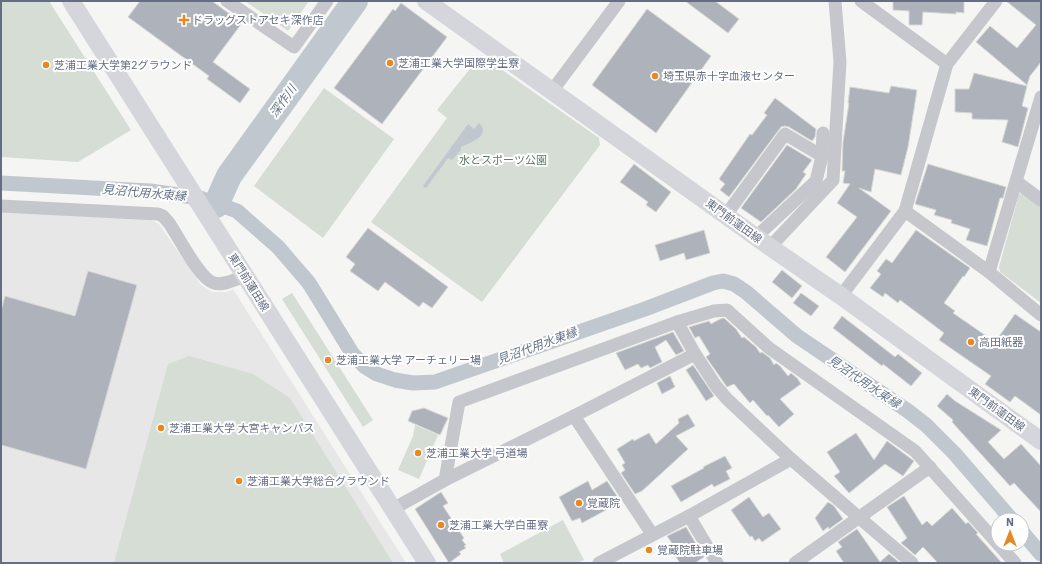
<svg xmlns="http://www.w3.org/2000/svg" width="1042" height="564" viewBox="0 0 1042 564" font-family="'IBM Plex Sans','Noto Sans JP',sans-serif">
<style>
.built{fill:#e6e7e6}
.green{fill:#d5ddd4}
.water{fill:#c1c7cf}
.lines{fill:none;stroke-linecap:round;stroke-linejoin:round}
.canal{stroke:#c1c7cf;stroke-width:15}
.river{stroke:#c1c7cf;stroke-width:26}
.building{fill:#aeb3bb;stroke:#d7d8d5}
.street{stroke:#c6c7cc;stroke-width:13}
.secondary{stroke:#d4d6dc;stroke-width:18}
.poi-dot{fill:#e68923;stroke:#fff;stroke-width:1.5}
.labels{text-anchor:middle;stroke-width:4;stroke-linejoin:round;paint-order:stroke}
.poi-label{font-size:11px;fill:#646d84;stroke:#fff;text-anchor:start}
.park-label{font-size:11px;fill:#637b66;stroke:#fff}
.street-label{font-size:11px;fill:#646d84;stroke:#fff}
.water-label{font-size:12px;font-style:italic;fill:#657488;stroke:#fff}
</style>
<rect width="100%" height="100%" fill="#f5f6f3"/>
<polygon class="built" points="1,212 149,219 159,224 201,285 212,292 227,292 233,289 406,563 1,563"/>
<g class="green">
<polygon points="1,1 49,1 131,130 78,162 1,157"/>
<polygon points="245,1 309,1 288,31"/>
<polygon points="481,55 599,138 600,145 482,302 371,222 447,118 437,110"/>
<polygon points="324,88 394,139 323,238 254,186"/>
<polygon points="1024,192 1041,204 1041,303 1000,272 999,267 1019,194"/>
<polygon points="292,293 373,420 363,427 282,299"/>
<polygon points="189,356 253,374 290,398 393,563 114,563 168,364"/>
<polygon points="415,425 438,435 419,479 398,470 413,436"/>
<polygon points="563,520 584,560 577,563 504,563 500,554"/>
</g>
<path class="water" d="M479,123C492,135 470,143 461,147V150L452,160L448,158L426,188L423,186L468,124L474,129Z"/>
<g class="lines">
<g class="canal">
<polyline points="1,183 150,191 200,198 237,211 278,247 309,283 352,353 364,366 377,374 395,380 413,383 435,382 645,309 713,283 723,281 734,284 746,292 797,336 908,411 926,425 955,454 1012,520"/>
<polyline points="1022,532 1041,554"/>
</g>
<polyline class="river" points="216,205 229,176 355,1"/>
</g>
<g class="building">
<polygon points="140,1 212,1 242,23 213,62 250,89 240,103 207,79 209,76 128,17"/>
<polygon points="685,1 715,1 739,19 728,33"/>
<polygon points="893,1 964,1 964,13 956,12 956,14 923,12 922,25 909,25 909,11 893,10"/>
<polygon points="1006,1 1041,1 1041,62 1030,76 1027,85 976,42 990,26 1017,48 1036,25"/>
<polygon points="401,3 447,37 382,124 334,88 393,9 395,11"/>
<polygon points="647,9 711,56 656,133 592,85"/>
<polygon points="974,73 1027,86 1022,106 1028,108 1018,147 1002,142 1008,120 972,119 972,113 955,112 955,89 969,89"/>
<polygon points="891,86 917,90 908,147 901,175 875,169 871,192 859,188 891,211 845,272 826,257 857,217 837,203 850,184 843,183 845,171 842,171 843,142 849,103 848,103 850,87 889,93"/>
<polygon points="775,98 816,129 815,137 812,141 789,127 785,126 781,127 729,197 720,190 725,184 719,179 750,134 752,135 767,115 764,113"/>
<polygon points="787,145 812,160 803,172 806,174 796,189 761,222 741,208"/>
<polygon points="634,164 671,192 656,212 646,205 648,202 620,182"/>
<polygon points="928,164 1006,187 1003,198 1000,198 987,246 966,240 970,229 951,223 952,220 934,215 936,210 915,204"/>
<polygon points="368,228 448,287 432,308 423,302 419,307 385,282 378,291 350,271 355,264 346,257"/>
<polygon points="704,230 710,253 686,260 684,253 660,261 655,245"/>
<polygon points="916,230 970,268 964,277 963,276 944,303 955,311 953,313 995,342 1015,314 1041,332 1041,415 1015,396 1010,402 985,384 991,376 939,340 944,333 923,317 900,300 898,303 885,293 883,297 870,288 881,274 877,271 886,259 892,263"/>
<polygon points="782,270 802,286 792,298 772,282"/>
<polygon points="88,271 137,285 86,469 1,445 1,311 5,296 75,316"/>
<polygon points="801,293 819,306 811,316 793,303"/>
<polygon points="842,316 895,357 898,354 922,373 911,386 883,364 882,366 833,328"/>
<polygon points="724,318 736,329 742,338 744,337 756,347 760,353 762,352 770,358 774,365 776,363 780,366 788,376 791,373 797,378 801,384 780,399 794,414 779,427 768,415 767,416 753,400 750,403 734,384 727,387 706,357 710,354 699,336 695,338 689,327 709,321 711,324 720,319"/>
<polygon points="673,332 684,351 676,355 666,340 655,347 662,362 650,368 648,365 641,368 638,364 625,370 616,353"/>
<polygon points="693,365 714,396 706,401 686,370"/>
<polygon points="670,376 675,387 662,394 657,383"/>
<polygon points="947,394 955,401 1001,430 988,442 1004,459 1021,444 1041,466 1041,512 1014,483 1010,486 952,422 953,420 937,406"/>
<polygon points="424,408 448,418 440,435 408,421 412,411"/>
<polygon points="688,414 695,426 676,436 688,449 642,491 635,494 621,473 625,470 622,465 625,463 617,449 633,439 634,441 649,433 656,444 679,423 678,419"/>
<polygon points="856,433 874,460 887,441 914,461 903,476 885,464 849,493 834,476 840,472 827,452"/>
<polygon points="725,456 732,468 726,471 730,479 714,487 712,484 681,502 671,486 704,468 703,467"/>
<polygon points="588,481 592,490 607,481 621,502 582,523 580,518 572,521 559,497"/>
<polygon points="441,492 448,503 443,506 464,538 462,540 466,545 464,546 466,548 459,552 461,554 449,563 415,509"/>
<polygon points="904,496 922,525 927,521 932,526 952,508 966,524 968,522 978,533 976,534 1002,563 938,563 923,547 915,555 901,543 907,538 887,507"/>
<polygon points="749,497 763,517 769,513 781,529 762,542 759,538 755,541 752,536 750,537 731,510"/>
<polygon points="828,502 834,506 843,519 829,529 828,527 823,531 815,518"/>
<polygon points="686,527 704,557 695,563 680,563 674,554 678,552 667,536"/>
<polygon points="857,529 880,562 889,554 900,563 844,563 836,551 842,547 838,542"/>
</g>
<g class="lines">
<g class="street">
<polyline points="227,1 294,47 327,1"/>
<polyline points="861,1 947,64"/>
<polyline points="552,91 619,1"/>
<polyline points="1017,182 1041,200"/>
<path d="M1,206L158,214L163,216L169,223C179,237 199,279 214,283C224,286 236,279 245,276"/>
<polyline points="905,211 989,272 1041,315"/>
<polyline points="726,215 785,134 822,156"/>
<polyline points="756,237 816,181 822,156 823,133"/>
<polyline points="770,247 833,180 840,62 835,1"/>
<polyline points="989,272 1041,97"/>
<polyline points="841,296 905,211 947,64 996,1"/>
<polyline points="677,322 695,354 716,386 727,399 791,459 912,563"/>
<polyline points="574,416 652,534"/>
<polyline points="445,480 459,402 677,322 714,311 727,310 769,348 915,451 998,544"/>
<polyline points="393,509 445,480 574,416 695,354"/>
<polyline points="689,516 717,563"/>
<polyline points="998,544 1015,563"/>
<polyline points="599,563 689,516 791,459"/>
<polyline points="795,563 930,467"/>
</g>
<g class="secondary">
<polyline points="71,1 427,563"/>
<polyline points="426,1 770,247 841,296 1041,441"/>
</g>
</g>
<g class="poi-dot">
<path d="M182 14h4v4h4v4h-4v4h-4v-4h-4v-4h4z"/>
<circle cx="390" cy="63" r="4"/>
<circle cx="46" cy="65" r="4"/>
<circle cx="655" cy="76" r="4"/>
<circle cx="971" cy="342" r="4"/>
<circle cx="328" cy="360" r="4"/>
<circle cx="161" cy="428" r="4"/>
<circle cx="418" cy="453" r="4"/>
<circle cx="239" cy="481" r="4"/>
<circle cx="579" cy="503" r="4"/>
<circle cx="441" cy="525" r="4"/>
<circle cx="649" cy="550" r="4"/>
</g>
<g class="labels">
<g class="poi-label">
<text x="192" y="24">ドラッグストアセキ深作店</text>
<text x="398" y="67">芝浦工業大学国際学生寮</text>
<text x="54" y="69">芝浦工業大学第2グラウンド</text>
<text x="663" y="80">埼玉県赤十字血液センター</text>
<text x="979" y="346">高田紙器</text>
<text x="336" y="364">芝浦工業大学 アーチェリー場</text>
<text x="169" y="432">芝浦工業大学 大宮キャンパス</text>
<text x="426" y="457">芝浦工業大学 弓道場</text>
<text x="247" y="485">芝浦工業大学総合グラウンド</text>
<text x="587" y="507">覚蔵院</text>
<text x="449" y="529">芝浦工業大学白亜寮</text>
<text x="657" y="554">覚蔵院駐車場</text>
</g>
<g class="park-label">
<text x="503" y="164">水とスポーツ公園</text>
</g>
<g class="street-label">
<text transform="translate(734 221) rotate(36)" y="4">東門前蓮田線</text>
<text transform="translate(249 282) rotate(58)" y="4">東門前蓮田線</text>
<text transform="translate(997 409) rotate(36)" y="4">東門前蓮田線</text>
</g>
<g class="water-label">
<text transform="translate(283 101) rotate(-54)" y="4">深作川</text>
<text transform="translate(144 193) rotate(5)" y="4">見沼代用水東縁</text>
<text transform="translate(537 346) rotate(-20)" y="4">見沼代用水東縁</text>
<text transform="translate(864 382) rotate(34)" y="4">見沼代用水東縁</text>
</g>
</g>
<rect width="1042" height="564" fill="none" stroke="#646d84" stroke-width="4"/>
<g transform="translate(1010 532)"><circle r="19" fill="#ffffff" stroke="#c1c5ce"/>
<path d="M0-3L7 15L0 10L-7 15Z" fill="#e68923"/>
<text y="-6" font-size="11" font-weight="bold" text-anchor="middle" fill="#646d84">N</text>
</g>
</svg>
